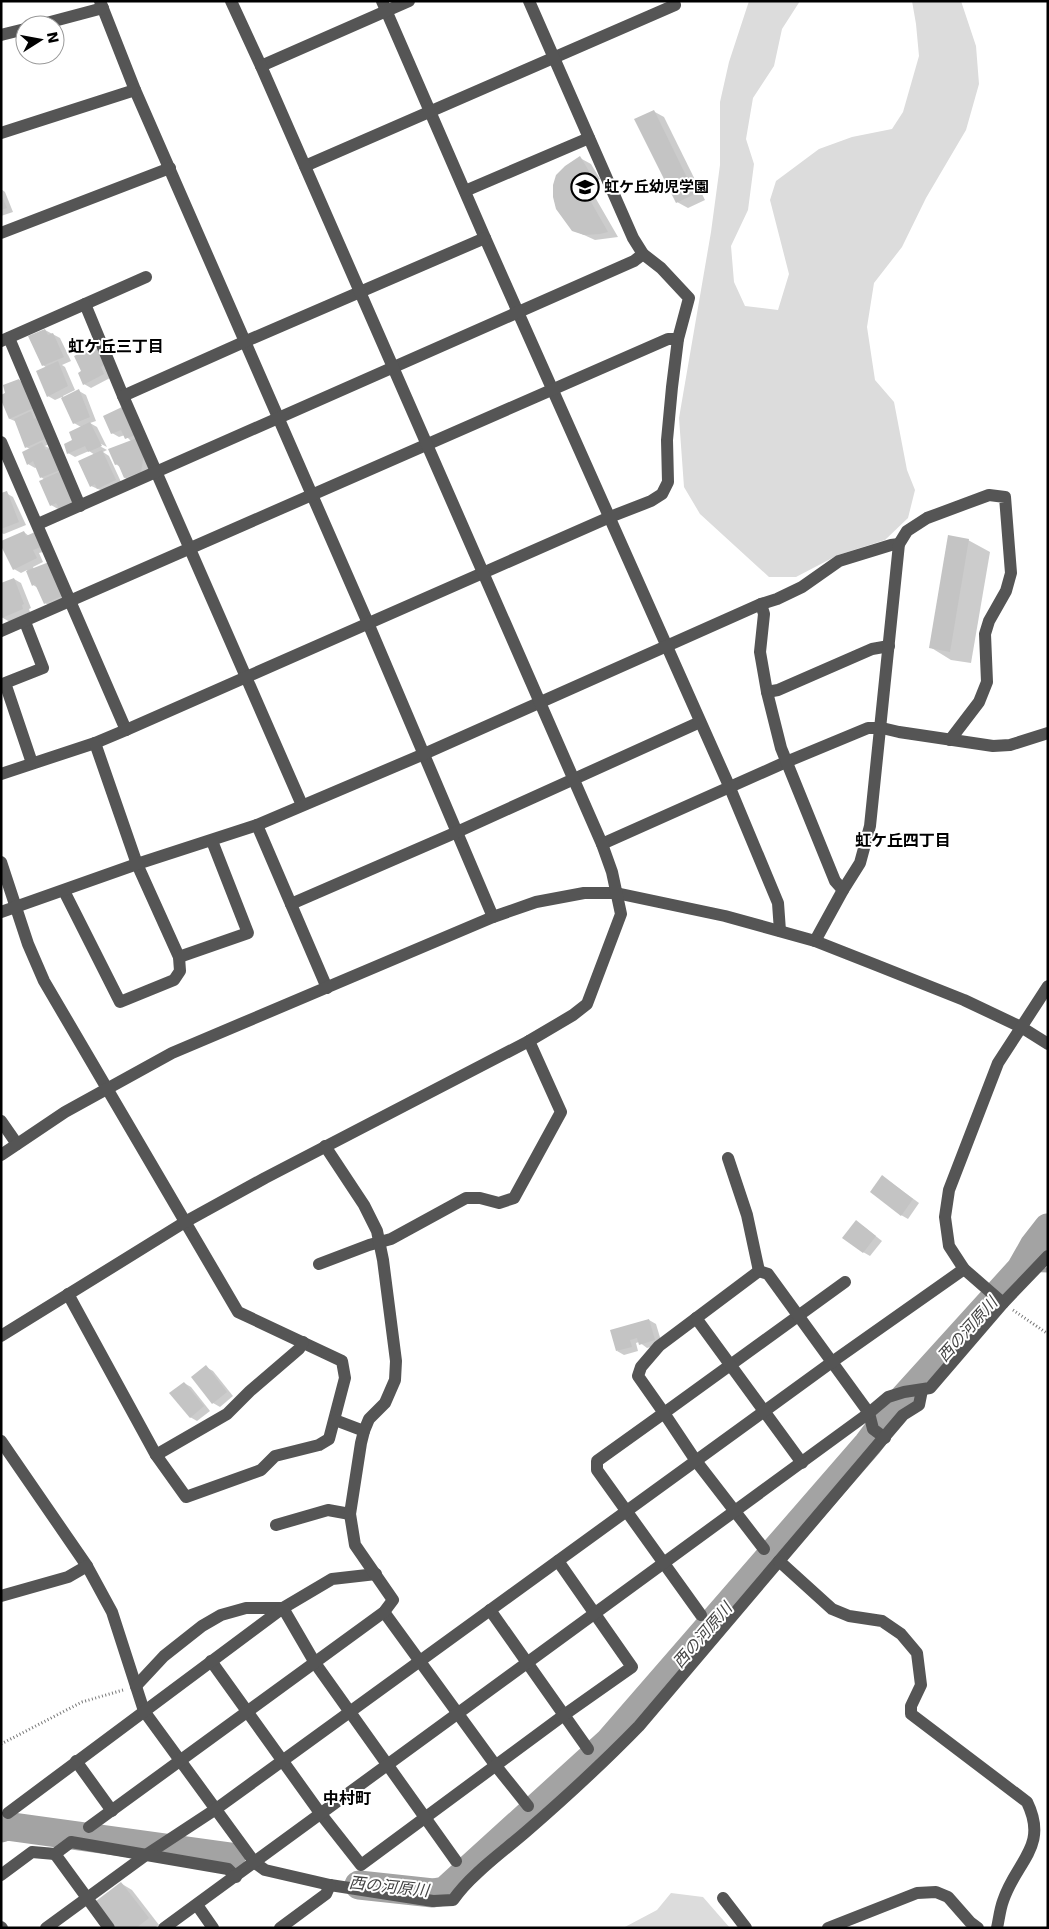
<svg xmlns="http://www.w3.org/2000/svg" width="1049" height="1929" viewBox="0 0 1049 1929" font-family="'DejaVu Sans','Noto Sans JP',sans-serif">
<style>
.green{fill:#dcdcdc}
.shadow{fill:#0003}
.lines{fill:none;stroke-linecap:round;stroke-linejoin:round}
.stream{stroke:#a3a3a3;stroke-width:5}
.river{stroke:#a3a3a3;stroke-width:29}
.building{fill:#c4c4c4}
.path{stroke:#777;stroke-width:3;stroke-dasharray:1 2.5;stroke-linecap:butt}
.minor{stroke:#555;stroke-width:12}
.labels{text-anchor:middle;stroke-width:4;stroke-linejoin:round;paint-order:stroke}
.poi-label{font-size:15px;font-weight:bold;fill:#000;stroke:#fff;text-anchor:start}
.neighbourhood-label{font-size:16px;font-weight:bold;fill:#000;stroke:#fff}
.water-label{font-size:16px;font-style:italic;fill:#444;stroke:#fff}
</style>
<rect width="100%" height="100%" fill="#fff"/>
<g class="green">
<polygon points="749,1 800,1 782,29 774,66 753,98 746,139 754,164 748,210 731,246 734,282 745,306 778,310 789,274 770,200 776,181 819,149 852,137 892,129 903,112 919,56 916,24 912,1 961,1 976,46 979,84 966,130 926,198 902,247 874,283 867,327 875,380 894,402 907,470 915,490 908,518 885,540 838,555 796,577 769,577 700,514 684,487 679,418 711,232 720,165 720,102 729,62"/>
<polygon points="671,1893 703,1897 730,1928 623,1928 657,1910"/>
</g>
<g class="shadow">
<polygon points="653,111 664,117 705,200 688,208 677,202"/>
<polygon points="580,158 591,164 600,179 588,185 618,237 595,240 573,230 554,185"/>
<polygon points="1,189 5,192 13,212 1,216"/>
<polygon points="45,330 60,338 71,361 62,365 65,367 75,390 63,396 64,398 79,391 86,395 96,421 90,423 97,427 107,447 97,442 96,444 107,450 103,452 109,456 122,484 105,492 91,486 95,455 89,451 75,457 68,453 65,445 74,441 81,427 74,423 62,397 55,400 48,396 47,368 43,365"/>
<polygon points="96,349 103,353 110,378 91,388 84,384 83,372 88,353"/>
<polygon points="19,380 26,384 54,442 45,446 49,448 79,506 58,509 51,505 45,480 41,477 37,467 35,468 28,464 30,449 26,447 17,422 10,419 1,397"/>
<polygon points="129,412 150,459 148,476 132,482 125,478 121,468 116,464 132,442 125,435 119,437 112,433"/>
<polygon points="6,493 13,497 26,525 4,534 1,533 1,495"/>
<polygon points="24,532 47,551 39,553 43,562 33,567 34,569 68,600 52,607 45,603 38,588 33,585 27,570 21,573 14,569"/>
<polygon points="968,540 990,552 971,663 951,660 930,647"/>
<polygon points="14,579 21,583 31,608 29,609 30,612 10,622 3,618 1,613 1,601 3,601 1,584"/>
<polygon points="889,1181 919,1203 908,1219 901,1215"/>
<polygon points="863,1226 882,1241 870,1256 863,1252"/>
<polygon points="649,1320 656,1324 662,1344 647,1348 639,1342 636,1343 638,1351 624,1355 617,1351"/>
<polygon points="206,1367 213,1371 233,1396 220,1407 213,1403"/>
<polygon points="184,1383 191,1387 210,1411 197,1421 190,1417"/>
<polygon points="122,1884 132,1890 159,1925 154,1928 118,1928"/>
</g>
<g class="lines">
<polyline class="stream" points="1021,1269 1048,1270"/>
<g class="river">
<polyline points="1,1828 6,1826 231,1857"/>
<polyline points="359,1885 433,1893 445,1891 609,1742 868,1444 895,1408 1021,1269 1034,1246 1048,1228"/>
</g>
</g>
<g class="building">
<polygon points="654,110 695,194 676,203 634,119"/>
<polygon points="580,156 590,173 578,179 608,232 600,234 584,235 572,231 556,209 553,197 553,185 556,175 565,166"/>
<polygon points="1,194 7,208 1,210"/>
<polygon points="45,329 48,335 53,333 64,357 42,366 28,336"/>
<polygon points="96,348 104,365 101,367 104,374 83,385 78,373 81,371 74,356 86,350 88,352"/>
<polygon points="58,361 68,386 47,397 36,371"/>
<polygon points="19,379 36,407 9,419 1,400 1,395 5,393 3,385"/>
<polygon points="79,389 90,417 73,424 61,398"/>
<polygon points="122,407 135,435 125,439 121,430 111,434 103,416"/>
<polygon points="31,411 34,419 39,417 47,438 25,448 14,419"/>
<polygon points="90,422 102,446 88,452 85,446 67,454 64,444 72,440 69,432"/>
<polygon points="137,438 144,454 141,472 124,478 118,464 115,465 108,449"/>
<polygon points="42,442 46,450 50,448 60,470 40,478 33,461 27,465 22,452"/>
<polygon points="102,450 116,480 97,489 95,484 90,487 78,461"/>
<polygon points="59,472 73,503 59,508 56,503 50,506 39,481"/>
<polygon points="7,491 19,522 1,529 1,493"/>
<polygon points="24,531 26,536 35,532 41,547 33,550 37,558 13,570 1,546 1,541"/>
<polygon points="948,535 969,539 950,652 929,648"/>
<polygon points="49,562 62,596 44,604 35,584 32,586 26,571"/>
<polygon points="14,578 24,604 22,605 23,609 2,618 1,583"/>
<polygon points="882,1175 913,1199 901,1216 870,1192"/>
<polygon points="856,1220 876,1236 863,1253 842,1238"/>
<polygon points="649,1319 655,1340 639,1345 637,1338 630,1340 632,1347 616,1351 610,1330"/>
<polygon points="206,1365 227,1392 212,1404 191,1377"/>
<polygon points="184,1382 204,1406 190,1418 169,1393"/>
<polygon points="121,1882 149,1918 136,1928 116,1928 96,1901"/>
</g>
<g class="lines">
<g class="path">
<polyline points="1013,1310 1048,1334"/>
<polyline points="1,1744 82,1702 123,1690"/>
</g>
<g class="minor">
<polyline points="100,1 135,90 368,623 493,917"/>
<polyline points="382,1 485,238 730,788 778,903 780,931"/>
<polyline points="39,25 103,8"/>
<polyline points="1,35 25,29"/>
<polyline points="261,66 409,1"/>
<polyline points="1,133 135,90"/>
<polyline points="305,166 675,5 673,1"/>
<polyline points="465,191 589,138"/>
<polyline points="1,233 170,168"/>
<polyline points="85,304 146,277"/>
<polyline points="9,338 80,506"/>
<polyline points="1,341 85,304 123,396 302,805"/>
<polyline points="123,396 244,342 485,238"/>
<polyline points="1,442 126,730"/>
<polyline points="38,524 634,261 643,254"/>
<polyline points="761,604 777,599 802,587 839,561 891,545 899,544"/>
<polyline points="25,622 43,668 5,683 32,763"/>
<polyline points="1,631 668,339 678,339"/>
<polyline points="767,692 778,690 872,649 889,646"/>
<polyline points="1,774 95,743 126,730 610,517 651,501 662,494 668,482 667,440 672,387 678,339 689,298 661,268 643,254 633,238 529,1"/>
<polyline points="257,825 327,988"/>
<polyline points="602,844 786,762 868,728 882,728 899,732 993,746 1010,745 1048,733"/>
<polyline points="1,862 28,944 44,981 238,1312 342,1361 345,1378 329,1439 319,1445 275,1456 261,1470 186,1497 156,1455 68,1294"/>
<polyline points="64,891 120,1002 174,980 180,971 179,957 137,864 95,743"/>
<polyline points="291,904 457,832 700,722"/>
<polyline points="1,912 137,864 257,825 424,754 761,604 764,614 760,652 767,692 781,748 835,881 843,890"/>
<polyline points="815,941 843,890 860,863 870,826 899,544 907,531 927,518 989,495 1005,497 1011,573 1006,591 989,621 985,634 987,682 979,702 950,740"/>
<polyline points="179,957 248,933 212,841"/>
<polyline points="1,1121 17,1144"/>
<polyline points="1,1155 65,1112 172,1053 493,917 536,902 584,893 616,893 725,916 815,941 876,965 964,1000 1021,1027 1048,1044"/>
<polyline points="728,1158 747,1215 759,1271"/>
<polyline points="319,1264 369,1245 391,1239 466,1198 480,1198 499,1203 514,1198 561,1112 529,1041"/>
<polyline points="759,1271 659,1346 641,1367 638,1376 664,1413 845,1282"/>
<polyline points="759,1271 768,1274 869,1413 873,1429 885,1438"/>
<polyline points="1003,1303 964,1269 949,1246 945,1217 949,1190 998,1063 1048,986"/>
<polyline points="696,1318 802,1463"/>
<polyline points="1,1336 185,1222 265,1178 529,1041 573,1015 587,1004 621,914 612,872 602,844 261,66 231,1"/>
<polyline points="335,1420 364,1431"/>
<path d="M1,1441L87,1566L112,1612L144,1711L255,1863L265,1870L330,1885L433,1901L453,1900C472,1873 503,1852 528,1830C566,1797 604,1762 639,1726L903,1415L919,1405L922,1390"/>
<polyline points="156,1455 227,1414 250,1391 299,1349 303,1342"/>
<polyline points="276,1525 328,1510 350,1514"/>
<path d="M779,1561L832,1609L849,1616L882,1621L901,1634L917,1653L921,1685L911,1706V1714L1027,1802C1049,1847 1016,1861 1003,1901C1000,1909 999,1919 997,1928"/>
<polyline points="1,1596 68,1577 87,1566"/>
<polyline points="490,1610 588,1749"/>
<polyline points="384,1612 496,1766 528,1806"/>
<polyline points="701,1615 597,1470 597,1461 664,1413 696,1461 764,1549"/>
<polyline points="211,1661 320,1813 361,1865 564,1715 632,1667 558,1561"/>
<polyline points="136,1686 164,1656 202,1626 221,1615 246,1608 283,1608 332,1579 376,1574"/>
<polyline points="76,1761 112,1811"/>
<polyline points="8,1813 283,1608 315,1663 456,1861"/>
<polyline points="89,1827 384,1612 393,1600 355,1545 350,1514 361,1443 364,1431 369,1419 385,1403 395,1380 396,1361 383,1260 377,1231 364,1205 325,1146"/>
<polyline points="1,1875 32,1852 55,1854"/>
<polyline points="723,1898 746,1928"/>
<polyline points="197,1905 213,1928"/>
<polyline points="1,1927 2,1928"/>
<polyline points="46,1928 146,1855 216,1809 832,1362 964,1269"/>
<polyline points="109,1928 55,1854 71,1842 228,1869 236,1877"/>
<polyline points="164,1928 869,1413 888,1397 904,1392 930,1388 1003,1303 1048,1256"/>
<polyline points="280,1928 326,1894 330,1885"/>
<polyline points="828,1928 917,1893 936,1892 948,1897 970,1922 978,1928"/>
</g>
</g>
<defs>
<g id="school-ring" transform="scale(1.4375)"><circle r="9.5" fill="#fff" stroke="#000" stroke-width="1.5"/><path d="M0-5L7-2L0 1L-7-2ZM-4 1L0 2.5L4 1V4Q0 6-4 4Z" fill="#000"/></g>
</defs>
<g fill-rule="evenodd">
<use href="#school-ring" x="585" y="187"/>
</g>
<g class="labels">
<g class="poi-label">
<text x="604" y="192">虹ケ丘幼児学園</text>
</g>
<g class="neighbourhood-label">
<text x="116" y="352">虹ケ丘三丁目</text>
<text x="903" y="846">虹ケ丘四丁目</text>
<text x="347" y="1804">中村町</text>
</g>
<g class="water-label">
<text transform="translate(967 1329) rotate(-48)" y="6">西の河原川</text>
<text transform="translate(702 1635) rotate(-49)" y="6">西の河原川</text>
<text transform="translate(389 1886) rotate(6)" y="6">西の河原川</text>
</g>
</g>
<rect width="1049" height="1929" fill="none" stroke="#000000" stroke-width="5"/>
<g transform="translate(40 40) rotate(79)"><circle r="24" fill="#ffffff" stroke="#999999"/>
<path d="M0-4L9 19L0 12L-9 19Z" fill="#000000"/>
<text y="-8" font-size="14" font-weight="bold" text-anchor="middle" fill="#000000">N</text>
</g>
</svg>
